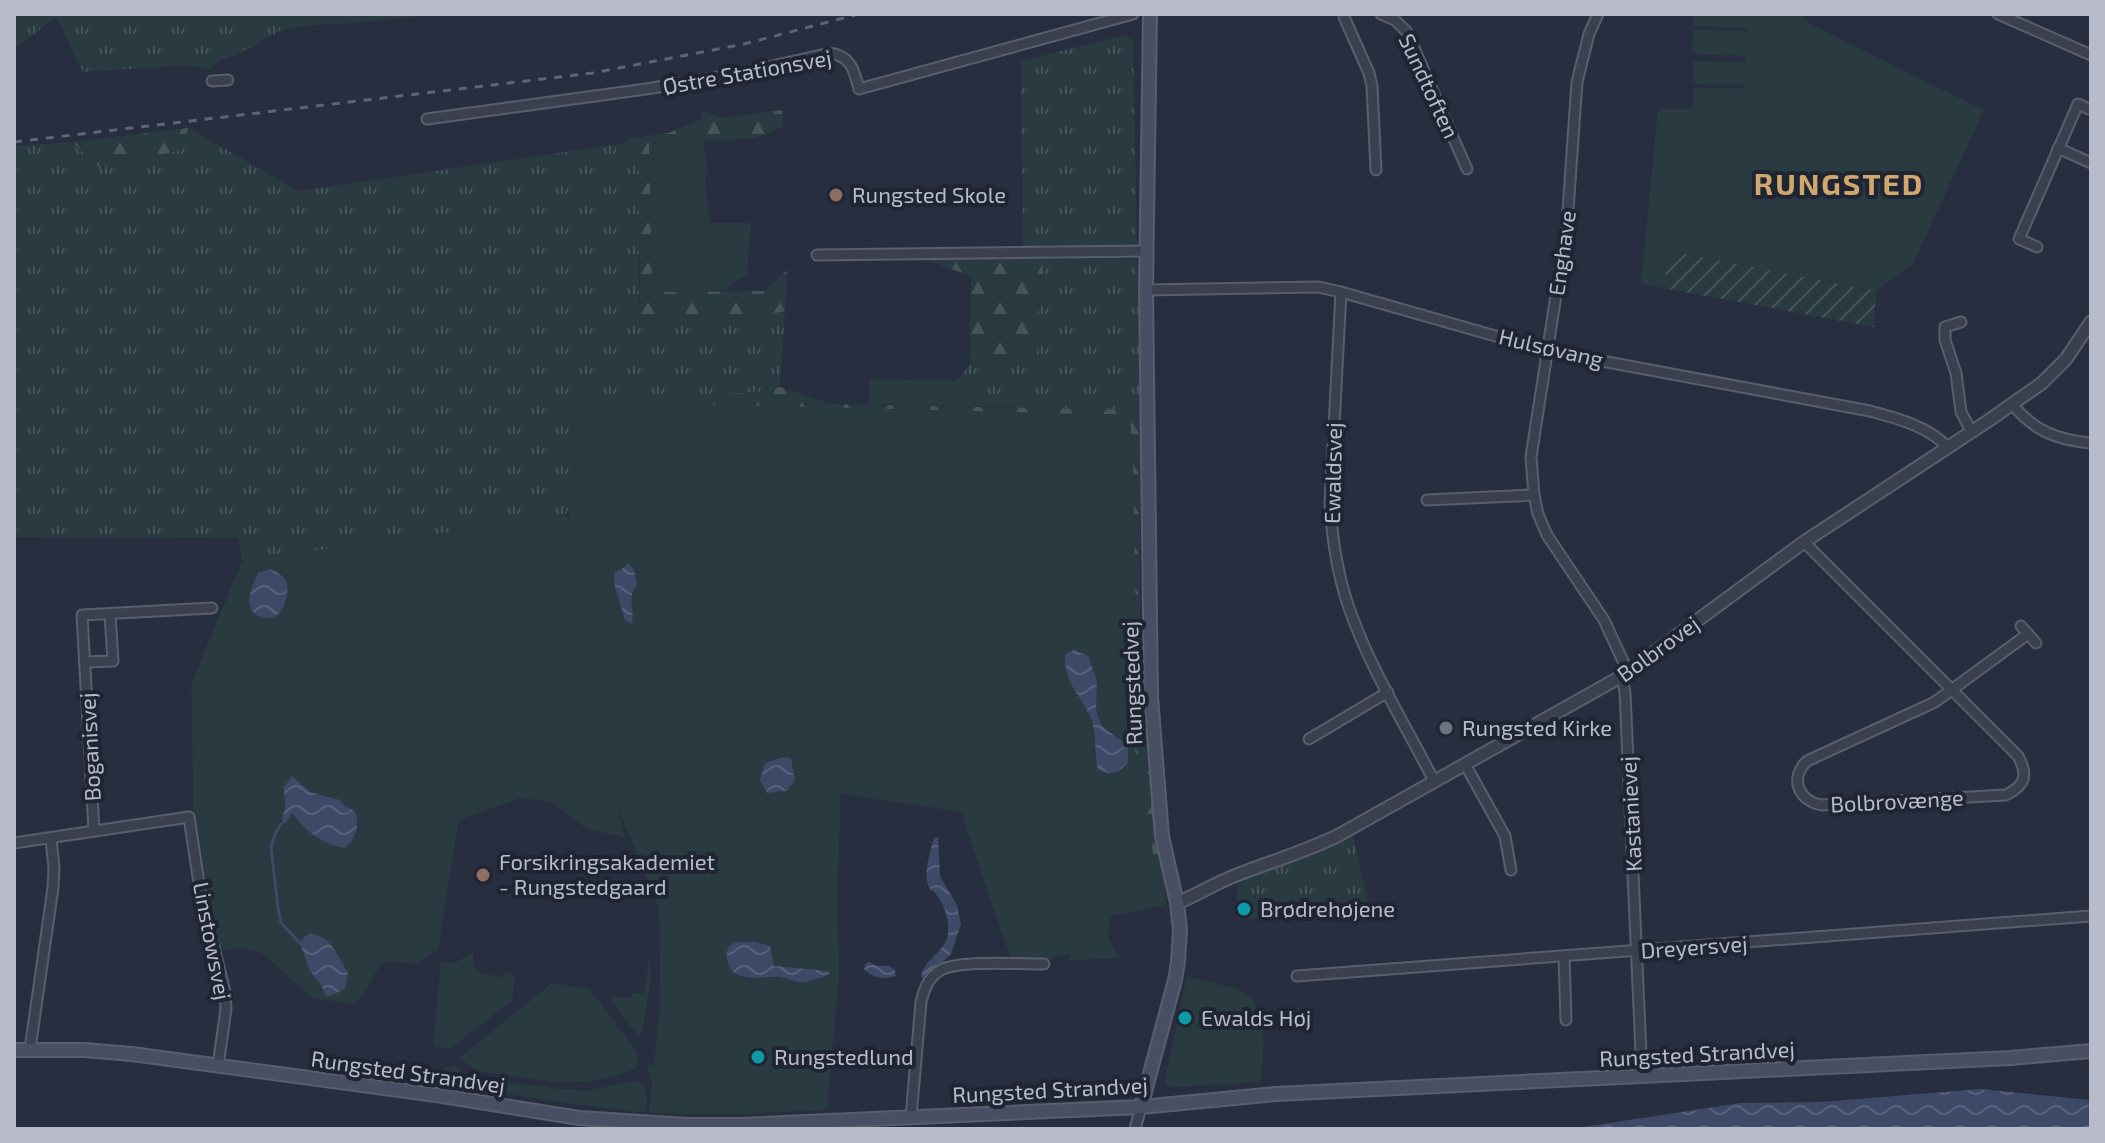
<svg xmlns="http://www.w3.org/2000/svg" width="2105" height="1143" viewBox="0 0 2105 1143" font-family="'Exo 2',sans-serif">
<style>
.grass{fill:url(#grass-tufts)}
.forest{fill:url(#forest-firs)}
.park{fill:#293a40}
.garden{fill:url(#garden-furrows)}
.water{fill:url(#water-waves)}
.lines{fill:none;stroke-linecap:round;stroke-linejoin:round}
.stream{stroke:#3e4967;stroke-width:3}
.minor-casing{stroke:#595e6d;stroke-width:13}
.tertiary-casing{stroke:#595e6d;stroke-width:15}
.secondary-casing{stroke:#595e6d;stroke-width:16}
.minor{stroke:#3b404f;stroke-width:9}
.tertiary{stroke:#3b404f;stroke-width:11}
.secondary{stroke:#494f62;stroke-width:12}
.rail{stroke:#5d6476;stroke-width:3;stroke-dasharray:8 8;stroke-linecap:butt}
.education-dot{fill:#8d6e63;stroke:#202534;stroke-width:3}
.worship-dot{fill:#6b7280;stroke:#202534;stroke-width:3}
.culture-dot{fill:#0f9aa8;stroke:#202534;stroke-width:3}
.labels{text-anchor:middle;stroke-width:8;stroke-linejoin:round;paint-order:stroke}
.street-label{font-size:22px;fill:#b8bcca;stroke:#202534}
.poi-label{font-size:22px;fill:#b8bcca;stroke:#202534;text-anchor:start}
.district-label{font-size:30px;font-weight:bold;letter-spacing:2px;fill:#d0a76c;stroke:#202534}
</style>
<defs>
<pattern id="grass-tufts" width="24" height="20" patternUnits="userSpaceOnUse" patternTransform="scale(2)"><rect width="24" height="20" fill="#293a40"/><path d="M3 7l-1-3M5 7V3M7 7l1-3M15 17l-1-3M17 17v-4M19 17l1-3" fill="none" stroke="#46555a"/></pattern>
<pattern id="forest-firs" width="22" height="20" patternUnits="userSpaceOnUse" patternTransform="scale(2)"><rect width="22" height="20" fill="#293a40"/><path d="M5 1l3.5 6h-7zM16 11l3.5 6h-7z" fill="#46555a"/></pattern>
<pattern id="garden-furrows" width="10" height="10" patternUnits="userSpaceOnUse" patternTransform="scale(2)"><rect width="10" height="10" fill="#293a40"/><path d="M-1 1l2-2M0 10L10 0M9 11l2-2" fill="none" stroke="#46555a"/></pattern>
<pattern id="water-waves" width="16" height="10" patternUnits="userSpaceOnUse" patternTransform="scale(2)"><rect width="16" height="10" fill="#3e4967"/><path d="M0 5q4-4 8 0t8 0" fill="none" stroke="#58617b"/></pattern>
</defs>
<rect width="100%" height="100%" fill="#272e3f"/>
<g class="grass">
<polygon points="14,14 443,14 343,24 309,25 281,30 238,54 221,60 208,70 191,65 83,72 56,17 14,49"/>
<polygon points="1125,35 1133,41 1137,248 1023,247 1021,61"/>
<polygon points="188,128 299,191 626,143 629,147 639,150 639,304 762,316 785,311 780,387 758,392 713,395 982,768 579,487 565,516 242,561 238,538 14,537 14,146 72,142 100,168 182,150"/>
<polygon points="1043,257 1137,259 1140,410 956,406 957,381 970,364 1036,361"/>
<polygon points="1353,836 1372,919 1237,919 1237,883"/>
</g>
<g class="forest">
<polygon points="782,110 783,127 755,138 649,144 653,292 765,291 788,269 785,311 762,316 640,318 639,150 628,147 626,143 628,138 668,133 701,119 702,111 724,118"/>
<polygon points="188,128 182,150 100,168 72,142"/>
<polygon points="1043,257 1036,361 970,364 971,276 920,258"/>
<polygon points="780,387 831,404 1140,410 1140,616 1147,746 1167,904 1108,910 645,405 713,395 758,392"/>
</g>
<g class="park">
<polygon points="1694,14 1802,14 1808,23 1984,110 1913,264 1876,291 1671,251 1663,288 1641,284 1658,109 1693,109 1694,88 1744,88 1744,85 1694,84 1694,61 1745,63 1746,56 1692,54 1693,30 1747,31 1748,28 1694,26"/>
<polygon points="703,140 708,174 705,179 710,223 751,223 747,276 736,280 727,290 652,292 649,144"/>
<polygon points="870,379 957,381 956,406 870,404"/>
<path d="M573,401L1130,415L1133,466L1137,693L1135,750L1154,860L1166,905L1111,916L1108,937L1119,958L1069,960L1071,954L1057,956L1050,960L1011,959L967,831L962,812L841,794L837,895L839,974L827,1110C765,1113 703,1117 642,1112C576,1106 511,1095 447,1084L443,1082L442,1076L445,1068L454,1065L472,1078L560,1089L585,1091L633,1081C637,1082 641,1081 643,1085C647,1091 648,1106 645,1112H649L652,1083L647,1065H654L660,1005L659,908L618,808L624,837L587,829L551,802L521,798L459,820L438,950L417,964L383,961L357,1003L353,1004L311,998L264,954L245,948L220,951L194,823L191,684L242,561L565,516L569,518Z"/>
<polygon points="473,953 474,967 480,973 502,977 505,977 505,972 511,973 515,976 512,1001 451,1048 433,1047 441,962 454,963"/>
<path d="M649,959L650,960C652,986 646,1009 641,1035H637L608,996L630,998L632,993L644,994Z"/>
<path d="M1187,976C1203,981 1221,984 1237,989C1273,1003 1262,1052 1261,1082L1172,1087L1167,1085L1165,1080Z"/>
<path d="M552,983L590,989L637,1052L638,1064L635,1069C581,1092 538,1079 483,1072L475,1070L459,1058Z"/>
</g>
<polygon class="garden" points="1670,251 1876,291 1874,327 1663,288"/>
<g class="water">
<path d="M628,563L634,570L637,584C626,600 635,607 632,624L625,620L614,583V572L621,570Z"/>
<path d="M270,569C276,572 283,575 286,581C290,591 285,611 275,617C271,618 266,618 262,617C241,611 251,588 258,573Z"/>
<path d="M1074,650L1088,656L1097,681L1096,709L1101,725L1128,746V763C1117,774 1111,775 1098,770C1094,754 1097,734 1091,719C1080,692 1064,686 1065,654Z"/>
<polygon points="784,757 791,758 795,781 786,791 767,793 760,780 765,763"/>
<path d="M292,776L310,792L340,800L345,806L355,811C360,827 356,838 345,848C322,844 306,832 292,813L286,823H282V819L285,809L284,787Z"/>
<path d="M938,837L940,876L957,905L961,924L951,954L925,978L921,977C923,960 945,952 948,935C950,920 944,904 935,893C933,891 931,891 930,889C922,875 930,852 934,838Z"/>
<path d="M309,934C331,934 338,957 348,973L345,989L330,996H326L321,985L310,971L300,943L304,937Z"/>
<path d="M734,942H756L770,946L774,966L828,971L830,974C821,977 809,983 799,982C791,981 783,976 775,977C756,977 731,983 727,959C726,950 728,947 734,942Z"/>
<path d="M870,962L877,966H889L895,970L896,976C884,980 873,978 864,969L866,963Z"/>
<polygon points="1980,1089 2091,1100 2091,1129 1570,1129 1740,1103 1823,1102"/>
</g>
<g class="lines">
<polyline class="stream" points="282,823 276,832 271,847 278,908 281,923 300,943"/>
<g class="minor-casing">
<g id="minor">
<polyline points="1381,14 1395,20 1407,32 1467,169"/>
<polyline points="1598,14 1589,34 1577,82 1567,224 1531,457 1534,495 1538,514 1547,535 1604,620 1628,672"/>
<polyline points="1998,14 2091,55"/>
<polyline points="1344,17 1369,73 1372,86 1376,170"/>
<polyline points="212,81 228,80"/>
<path d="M427,119L646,89L737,74L830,53C851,56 854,70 859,89L1133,14"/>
<polyline points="2058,148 2091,163"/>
<polyline points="2037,247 2019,239 2078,104 2089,109"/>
<polyline points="817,255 1146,251"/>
<path d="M1146,290L1318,287L1341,292L1548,351L1870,411C1899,419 1925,425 1948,447"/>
<path d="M1341,292L1330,503C1332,538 1337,572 1348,605C1369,667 1405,724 1434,781"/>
<polyline points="1961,322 1945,327 1945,340 1956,373 1961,412 1971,431"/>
<path d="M2012,404C2034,431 2057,440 2091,443"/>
<polyline points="1427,500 1534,495"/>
<path d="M1804,542L2018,756C2028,775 2026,785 2006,795L1821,805C1797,800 1790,777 1807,761L1935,702L2028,634"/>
<polyline points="2021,626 2036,643"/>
<polyline points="85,662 113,661 110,614"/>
<polyline points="1622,676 1625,693 1642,1076"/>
<polyline points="1309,739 1388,692"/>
<polyline points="1465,764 1505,836 1511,870"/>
<polyline points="94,831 82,615 212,608"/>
<polyline points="14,843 189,817 200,890 225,992 226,1009 218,1066"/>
<polyline points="1564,957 1566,1020"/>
<polyline points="1297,976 2091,916"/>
<polyline points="30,1049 53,888 54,868 51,838"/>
<path d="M911,1117L921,1002C924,990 928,977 941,970C960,960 1020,964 1044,964"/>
<polyline points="1135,1129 1141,1107"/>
</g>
</g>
<g class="tertiary-casing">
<path id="tertiary" d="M1177,903C1197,895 1214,884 1234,876C1269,862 1305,852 1339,835L1622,676L1804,542L1988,421L2042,383L2066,359L2091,322"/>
</g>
<g class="secondary-casing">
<g id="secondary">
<polyline points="14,1050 84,1050 132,1054 436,1095 579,1118 687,1125 740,1125 1141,1107 1276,1094 2010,1058 2091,1051"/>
<polyline points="1141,1107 1175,980 1178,962 1180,930 1177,903 1162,836 1151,697 1146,290 1150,14"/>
</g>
</g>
<use href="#minor" class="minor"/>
<use href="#tertiary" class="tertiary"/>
<use href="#secondary" class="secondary"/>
<polyline class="rail" points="14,142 593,73 744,44 859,14"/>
</g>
<g class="education-dot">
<circle cx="836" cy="195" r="8"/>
<circle cx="483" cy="875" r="8"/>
</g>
<circle class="worship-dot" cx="1446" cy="728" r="8"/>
<g class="culture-dot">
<circle cx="1244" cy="909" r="8"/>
<circle cx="1185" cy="1018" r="8"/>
<circle cx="758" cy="1057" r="8"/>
</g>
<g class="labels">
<g class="street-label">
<text transform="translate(747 72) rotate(-10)" y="8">Østre Stationsvej</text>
<text transform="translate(1429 86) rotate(65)" y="8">Sundtoften</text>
<text transform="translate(1562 253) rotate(-82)" y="8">Enghave</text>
<text transform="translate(1551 348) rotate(13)" y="8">Hulsøvang</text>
<text transform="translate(1333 473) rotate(-89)" y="8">Ewaldsvej</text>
<text transform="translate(1658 649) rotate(-36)" y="8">Bolbrovej</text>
<text transform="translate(1132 683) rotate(-92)" y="8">Rungstedvej</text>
<text transform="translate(90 747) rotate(-93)" y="8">Boganisvej</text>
<text transform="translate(1897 801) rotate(-3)" y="8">Bolbrovænge</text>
<text transform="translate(1631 814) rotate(-93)" y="8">Kastanievej</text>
<text transform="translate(212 941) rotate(79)" y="8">Linstowsvej</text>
<text transform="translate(1694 947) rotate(-4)" y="8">Dreyersvej</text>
<text transform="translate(1697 1054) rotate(-3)" y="8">Rungsted Strandvej</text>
<text transform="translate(408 1072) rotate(8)" y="8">Rungsted Strandvej</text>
<text transform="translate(1050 1090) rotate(-3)" y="8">Rungsted Strandvej</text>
</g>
<g class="poi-label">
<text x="852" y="203">Rungsted Skole</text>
<text x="1462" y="736">Rungsted Kirke</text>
<text x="499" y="870">Forsikringsakademiet<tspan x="499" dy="25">- Rungstedgaard</tspan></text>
<text x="1260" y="917">Brødrehøjene</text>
<text x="1201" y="1026">Ewalds Høj</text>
<text x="774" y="1065">Rungstedlund</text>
</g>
<g class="district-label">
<text x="1839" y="195">RUNGSTED</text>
</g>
</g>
<rect width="2105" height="1143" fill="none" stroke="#b8bcca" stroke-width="32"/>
</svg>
